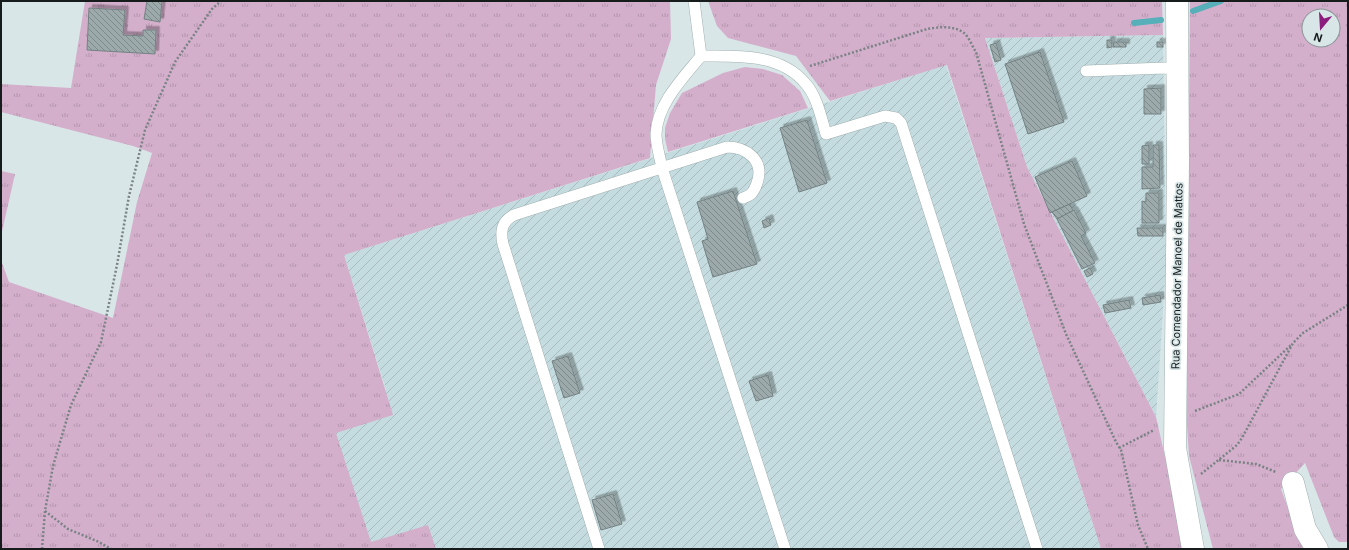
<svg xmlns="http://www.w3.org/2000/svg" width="1349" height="550" viewBox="0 0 1349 550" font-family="Inter,sans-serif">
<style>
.industrial{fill:url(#industrial-furrows)}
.grass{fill:url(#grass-tufts);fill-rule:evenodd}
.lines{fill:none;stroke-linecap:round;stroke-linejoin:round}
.stream{stroke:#56afb9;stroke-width:6}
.building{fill:url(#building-back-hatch);stroke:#748183;filter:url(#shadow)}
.lane-casing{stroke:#a1afb0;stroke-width:12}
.street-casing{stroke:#a1afb0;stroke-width:23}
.secondary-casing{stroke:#a1afb0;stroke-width:23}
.path{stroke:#798384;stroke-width:2.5;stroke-dasharray:2 2;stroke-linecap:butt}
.lane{stroke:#fff;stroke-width:11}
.street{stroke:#fff;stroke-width:22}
.secondary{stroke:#fff;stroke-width:22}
.labels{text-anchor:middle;stroke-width:3.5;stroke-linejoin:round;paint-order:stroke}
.street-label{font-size:11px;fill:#161b1c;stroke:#d8e6e8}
</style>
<defs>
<pattern id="industrial-furrows" width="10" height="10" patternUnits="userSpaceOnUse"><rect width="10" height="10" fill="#c4dcdf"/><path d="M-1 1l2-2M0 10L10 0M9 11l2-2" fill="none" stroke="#a8bcbf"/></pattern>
<pattern id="grass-tufts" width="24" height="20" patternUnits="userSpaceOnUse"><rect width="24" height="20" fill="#d4afcc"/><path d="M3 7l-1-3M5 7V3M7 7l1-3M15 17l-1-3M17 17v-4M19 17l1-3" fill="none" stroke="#b596af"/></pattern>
<pattern id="building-back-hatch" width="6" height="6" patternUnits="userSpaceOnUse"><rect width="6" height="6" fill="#9caaac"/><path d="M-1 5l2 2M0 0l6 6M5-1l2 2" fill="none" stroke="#7e8a8b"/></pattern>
<filter id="shadow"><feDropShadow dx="3.5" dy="-3.5" stdDeviation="0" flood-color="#0004"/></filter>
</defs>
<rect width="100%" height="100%" fill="#d8e6e8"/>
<g class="industrial">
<polygon points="1163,35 1166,265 1156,417 1027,167 985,38"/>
<polygon points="946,65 1101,549 337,549 305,422 386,390 344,255"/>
</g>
<g class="grass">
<polygon points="85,1 670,1 671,39 656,85 650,158 344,255 393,415 336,433 371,542 428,525 436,549 1,549 1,260 9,282 113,318 137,202 152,153 133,146 1,112 1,84 71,88"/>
<polygon points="708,1 1162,1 1163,35 985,38 1027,167 1156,417 1186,549 1101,549 947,65 830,101 796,56 728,38 717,26"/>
<path d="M1190,1H1348V542H1339L1334,537L1305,463L1281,489L1303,549H1213L1189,456L1186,410ZM1309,16H1333V40H1309Z"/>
<polygon points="745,67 763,69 782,75 800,91 808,108 668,152 665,139 665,128 670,113 682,93 723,73"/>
<polygon points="1,171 15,174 1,236"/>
</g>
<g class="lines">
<g class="stream">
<polyline points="1193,11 1221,1"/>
<polyline points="1134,23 1161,20"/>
</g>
</g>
<g class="building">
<polygon points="147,1 162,1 160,22 144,19"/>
<polygon points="89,8 125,10 123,35 143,36 143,30 156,30 155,54 87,50"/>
<polygon points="1107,40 1112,40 1112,47 1107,48"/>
<polygon points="1114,42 1126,42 1126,47 1113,47"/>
<rect x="1157" y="42" width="6" height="5"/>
<polygon points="996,43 1001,60 995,62 990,45"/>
<polygon points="1040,52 1064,122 1028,134 1005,64"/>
<polygon points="1161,88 1161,114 1144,114 1144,89"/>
<polygon points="807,120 827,183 799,192 780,128"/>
<polygon points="1149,145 1149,164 1142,164 1142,146"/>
<polygon points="1153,145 1159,145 1160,188 1142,189 1142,167 1153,167"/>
<polygon points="1072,161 1087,196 1050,213 1035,177"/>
<polygon points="733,191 757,264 713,277 702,241 708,239 697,202"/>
<polygon points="1146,193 1159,193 1159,223 1142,223 1142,201 1146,202"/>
<polygon points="1070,204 1073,211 1057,219 1052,212"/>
<polygon points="1074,210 1086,233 1081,236 1095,263 1082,269 1057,219"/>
<polygon points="769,218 771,225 764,228 762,221"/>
<polygon points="1137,228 1163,228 1163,236 1138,236"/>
<polygon points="1090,268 1093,274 1087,277 1084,271"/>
<polygon points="1160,295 1161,302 1143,305 1142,298"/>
<polygon points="1129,300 1131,308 1105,313 1103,305"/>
<polygon points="568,356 580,393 564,398 552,361"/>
<polygon points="768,375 773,396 756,401 749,381"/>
<polygon points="613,494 622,524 601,530 592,500"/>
</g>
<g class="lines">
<g class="lane-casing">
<g id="lane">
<path d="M694,1L701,56C683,78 657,104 656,134C656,145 660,157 662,168L785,549"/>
<path d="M701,56C736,56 780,53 805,83C817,96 821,117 826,134L885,116L896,118L901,123L1037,549"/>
<polyline points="1086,71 1164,68 1177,69"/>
<path d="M599,549L503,244C500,231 502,221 514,215L727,147C747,147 765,161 757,183C756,186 754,191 751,194C749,196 745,197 743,198"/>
</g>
</g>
<g class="street-casing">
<polyline id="street" points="1293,483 1305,529 1317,549"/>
</g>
<g class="secondary-casing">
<polyline id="secondary" points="1177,1 1178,162 1175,448 1193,549"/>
</g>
<g class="path">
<path d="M810,66L927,29C938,27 954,25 964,33C969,37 972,46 976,52L1024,224L1066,334L1116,442L1121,450L1138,525L1148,549"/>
<polyline points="1195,411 1239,394 1291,345"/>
<polyline points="1119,448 1154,430"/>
<polyline points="1219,460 1256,464 1276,472"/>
<polyline points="1201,474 1237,445 1242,438 1293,343 1303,333 1348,305"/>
<polyline points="45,511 68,529 99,542 111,549"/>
<polyline points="42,549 45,511 53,466 71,405 101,342 117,265 129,196 145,130 175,62 212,9 221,1"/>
</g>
<use href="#lane" class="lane"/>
<use href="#street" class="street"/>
<use href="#secondary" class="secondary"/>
</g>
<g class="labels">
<g class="street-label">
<text transform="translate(1177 276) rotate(-89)" y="4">Rua Comendador Manoel de Mattos</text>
</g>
</g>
<rect width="1349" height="550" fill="none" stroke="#161b1c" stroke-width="4"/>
<g transform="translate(1321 28) rotate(198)"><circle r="19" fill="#d8e6e8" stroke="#8a9596"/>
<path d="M0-3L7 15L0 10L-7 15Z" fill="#8c1c7e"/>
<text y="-6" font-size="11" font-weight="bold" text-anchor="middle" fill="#161b1c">N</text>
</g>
</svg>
